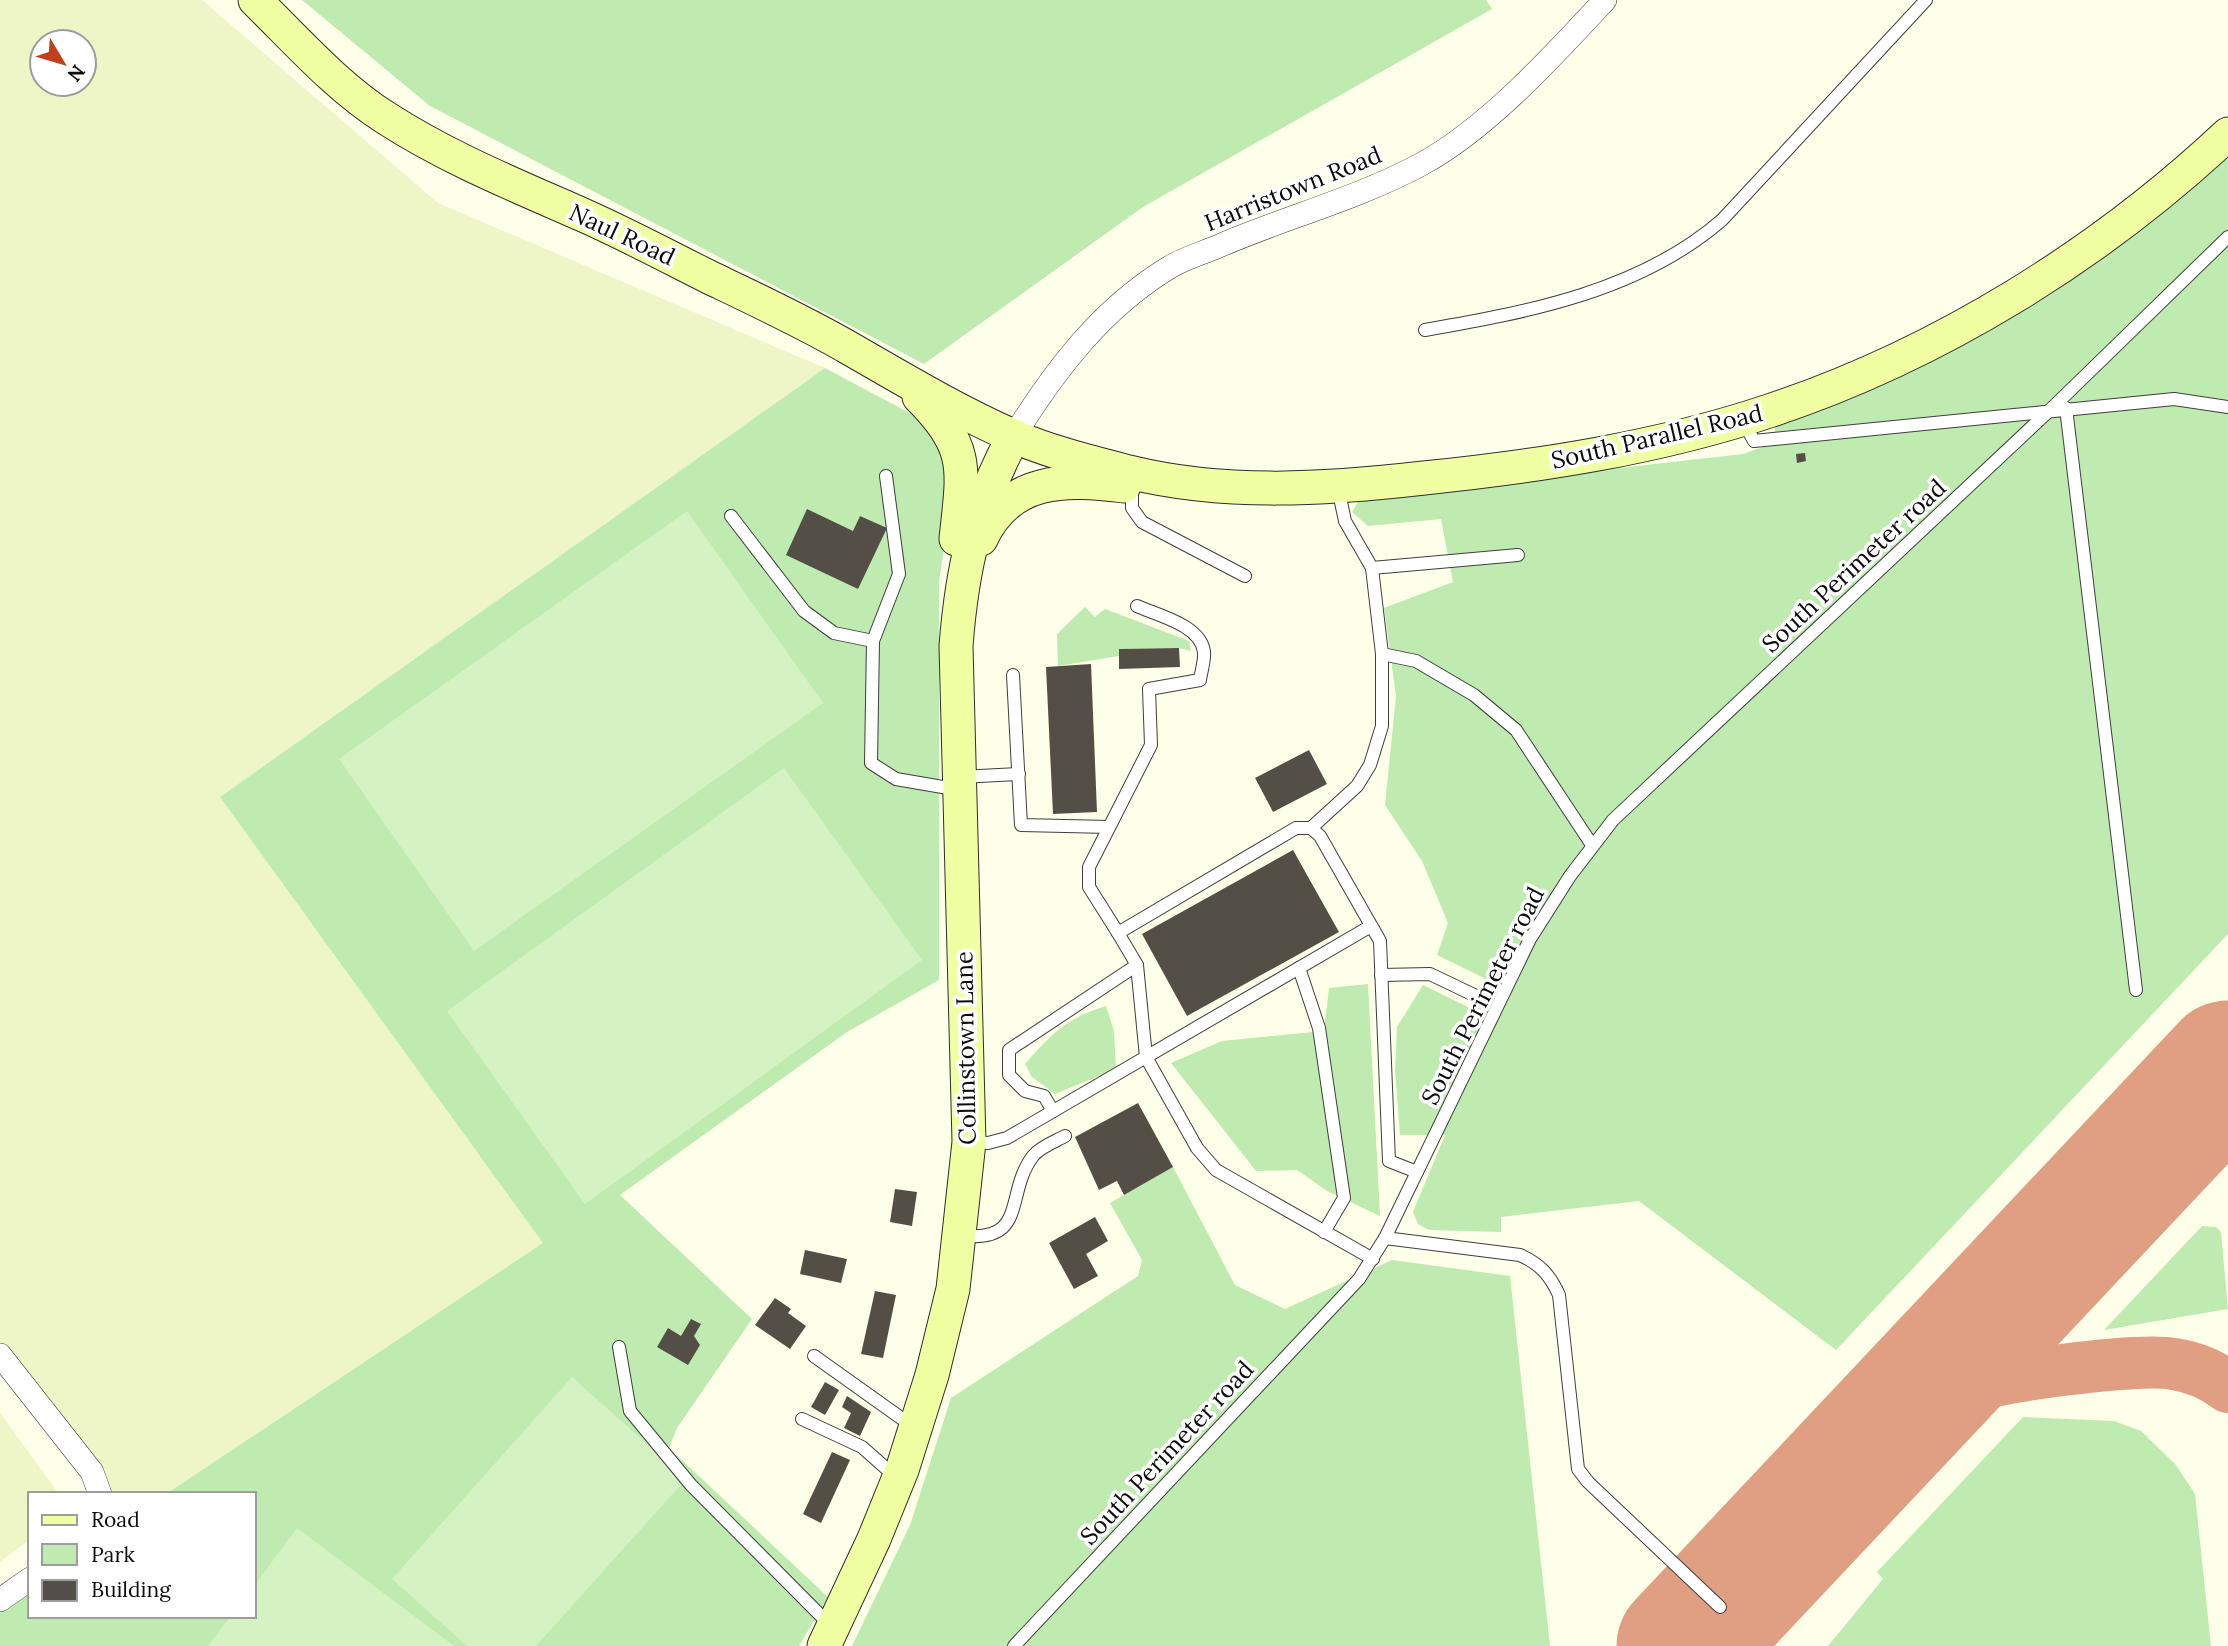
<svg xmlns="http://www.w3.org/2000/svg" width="2228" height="1646" viewBox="0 0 2228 1646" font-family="Lora,serif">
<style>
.farmland{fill:#eef6c7;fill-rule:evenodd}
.green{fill:#bfebb0}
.pitch{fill:#d5f2c2}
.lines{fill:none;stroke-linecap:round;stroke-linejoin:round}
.taxiway{stroke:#e09f82;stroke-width:52}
.runway{stroke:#e09f82;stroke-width:133}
.building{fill:#544f46}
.lane-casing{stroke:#3e3e3e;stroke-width:14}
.street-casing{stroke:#3e3e3e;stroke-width:24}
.secondary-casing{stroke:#2d2d2d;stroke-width:35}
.lane{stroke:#fff;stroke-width:12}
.street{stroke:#fff;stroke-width:23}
.secondary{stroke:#f1ffa3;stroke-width:33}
.labels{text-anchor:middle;stroke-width:7;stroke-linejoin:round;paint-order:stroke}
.street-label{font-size:24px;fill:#0b0b0b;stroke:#fff}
</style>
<rect width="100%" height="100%" fill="#feffe8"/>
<g class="farmland">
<path d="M0,0H202L438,203L825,368L220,797L544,1243L166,1494L100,1491L0,1355ZM42,42H84V84H42Z"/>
<polygon points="0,1413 59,1494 30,1494 30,1539 0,1562"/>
</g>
<g class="green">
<polygon points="302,0 1486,0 1492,9 1143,207 924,364 430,106"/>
<polygon points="2228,153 2228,934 1836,1350 1639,1201 1501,1217 1501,1232 1429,1230 1418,1224 1413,1212 1445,1135 1400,1135 1395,1071 1397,1027 1423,985 1470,1008 1484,978 1437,955 1448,923 1422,861 1385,805 1396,696 1384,608 1453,582 1441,519 1368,526 1352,512 1361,497 1743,454 1774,443 1775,426"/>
<polygon points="825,368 919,418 957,469 939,581 939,980 847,1032 620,1195 752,1319 677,1428 669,1448 828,1597 799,1646 0,1646 0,1610 30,1589 30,1616 254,1616 254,1494 166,1494 543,1243 220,797"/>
<polygon points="1085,607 1095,617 1105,609 1189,641 1191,651 1179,648 1119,649 1119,656 1058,666 1057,634"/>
<polygon points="1368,984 1380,1216 1327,1191 1297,1170 1256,1171 1171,1063 1222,1041 1324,1031 1329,988"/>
<path d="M1106,1006L1114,1031L1116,1069L1055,1094L1032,1077L1025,1064C1051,1034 1068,1017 1106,1006Z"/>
<polygon points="1173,1167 1235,1285 1285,1309 1392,1260 1510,1276 1550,1646 852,1646 910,1525 951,1398 1138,1276 1142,1260 1110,1203"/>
<polygon points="2202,1226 2216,1227 2221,1232 2228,1309 2104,1330"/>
<polygon points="2023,1417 2114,1421 2141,1431 2176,1465 2195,1494 2211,1646 1828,1646 1883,1579 1877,1572"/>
</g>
<g class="pitch">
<polygon points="687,511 823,703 474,951 339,759"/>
<polygon points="784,768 922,960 585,1204 447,1011"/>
<polygon points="572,1377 686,1479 536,1646 467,1646 392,1579"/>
<polygon points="297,1528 454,1646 208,1646 231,1616 254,1616 254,1586"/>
</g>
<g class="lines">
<g class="taxiway">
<path d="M1866,1452C1891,1431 1917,1407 1948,1393C1981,1378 2139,1357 2174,1364C2193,1367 2213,1375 2228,1387"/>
<polyline points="1718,1646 1775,1548"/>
</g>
<polyline class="runway" points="1683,1646 2228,1067"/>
</g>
<g class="building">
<polygon points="1805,453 1806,461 1797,463 1796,454"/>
<polygon points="807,509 853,531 860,516 887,528 858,589 786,555"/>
<polygon points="1179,648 1180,667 1119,669 1119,649"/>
<polygon points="1091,664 1097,812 1053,814 1046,667"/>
<polygon points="1309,750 1327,784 1273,812 1255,778"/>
<polygon points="1293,850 1339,932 1187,1016 1142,934"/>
<polygon points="1138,1103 1173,1167 1124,1195 1117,1181 1099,1190 1075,1137"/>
<polygon points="895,1189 917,1192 912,1226 890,1222"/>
<polygon points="1095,1217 1108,1241 1086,1254 1098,1276 1074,1289 1049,1243"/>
<polygon points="805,1250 847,1259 841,1283 800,1274"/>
<polygon points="875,1291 896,1295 883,1358 861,1354"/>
<polygon points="775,1298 791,1309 788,1313 806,1326 790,1349 755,1325"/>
<polygon points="691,1319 701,1324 694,1336 700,1345 688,1365 657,1347 668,1328 681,1336"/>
<polygon points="825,1382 839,1390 825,1415 811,1407"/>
<polygon points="847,1396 871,1412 860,1436 844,1428 851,1413 842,1407"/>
<polygon points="832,1452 850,1460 821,1523 803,1514"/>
</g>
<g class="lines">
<g class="lane-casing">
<g id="lane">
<path d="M1425,330C1529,312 1640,291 1722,220L1926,0"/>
<polyline points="2066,408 2136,990"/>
<polyline points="1743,421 1754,441 2174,399 2228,407"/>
<polyline points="886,476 899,574 873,641 871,763 896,779 960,790"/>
<polyline points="1132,487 1132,508 1142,522 1245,576"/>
<polyline points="731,516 804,611 834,633 873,641"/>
<polyline points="1372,568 1518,555"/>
<path d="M1137,606C1157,615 1201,625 1204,652C1205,660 1201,672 1200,680L1149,689L1151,745L1089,867V887L1118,933L1296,828H1311L1320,836L1380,941L1389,1161L1417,1172"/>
<polyline points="1382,654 1416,661 1474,695 1516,730 1592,845"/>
<polyline points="1013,675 1021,825 1109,827"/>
<polyline points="960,777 1019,774"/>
<polyline points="1311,828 1357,786 1370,765 1382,726 1382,654 1372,568 1345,521 1338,488"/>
<polyline points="1118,933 1137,965 1146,1057 1197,1148 1216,1170 1373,1259"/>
<polyline points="1299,968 1319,1028 1344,1198 1324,1232"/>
<polyline points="1381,975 1430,974 1476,996"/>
<polyline points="1053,1111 1044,1096 1025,1091 1009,1075 1009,1050 1137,965"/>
<polyline points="971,1142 988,1143 1007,1138 1371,926"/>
<path d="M959,1235C1029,1245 1004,1194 1033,1156C1040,1147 1056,1141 1065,1136"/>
<path d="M1385,1238L1520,1255C1540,1264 1550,1275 1559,1295L1578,1469L1588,1482L1720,1607"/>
<polyline points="619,1347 630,1411 691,1485 831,1626"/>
<polyline points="814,1356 915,1428"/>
<polyline points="802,1419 862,1447 898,1479"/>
<polyline points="1014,1646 1359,1279 1385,1238 1530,939 1570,876 1613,820 2051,409 2228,237"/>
</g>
</g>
<g class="street-casing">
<g id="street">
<path d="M1014,436C1055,370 1102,308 1170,267C1185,258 1203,253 1219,246C1286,217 1356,199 1420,165C1486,130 1554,55 1605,0"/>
<polyline points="0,1355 92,1472 100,1494"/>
<polyline points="0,1600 30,1579"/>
</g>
</g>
<g class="secondary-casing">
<g id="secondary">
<path d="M255,0C296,40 337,87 386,118C448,158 515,185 583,215C626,234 669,257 711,278C757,300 804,322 849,348C903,379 956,411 1013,436C1050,452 1090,462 1129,472C1226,496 1327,489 1424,478C1541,466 1658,448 1769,411C1938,355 2099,255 2228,134"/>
<path d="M919,397C971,448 963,471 956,539"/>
<path d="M981,539C1009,477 1066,479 1124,486"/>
<path d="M824,1646L874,1539L902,1470L932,1375L953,1289L969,1142L956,646C962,568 976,505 1014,436"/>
</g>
</g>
<use href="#lane" class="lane"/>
<use href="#street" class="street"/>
<use href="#secondary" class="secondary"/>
</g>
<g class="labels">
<g class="street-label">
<text transform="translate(1293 189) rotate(-22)" y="8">Harristown Road</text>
<text transform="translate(622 235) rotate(25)" y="8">Naul Road</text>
<text transform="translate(1657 437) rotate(-13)" y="8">South Parallel Road</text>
<text transform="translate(1854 566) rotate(-43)" y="8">South Perimeter road</text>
<text transform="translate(1483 996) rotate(-63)" y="8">South Perimeter road</text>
<text transform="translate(966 1048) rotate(-91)" y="8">Collinstown Lane</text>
<text transform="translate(1167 1453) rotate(-47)" y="8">South Perimeter road</text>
</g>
</g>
<rect x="28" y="1492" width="228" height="126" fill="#ffffff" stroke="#9d9d9d" stroke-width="2"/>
<rect x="42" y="1515" width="35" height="10" fill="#f1ffa3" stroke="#9d9d9d" stroke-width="2"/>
<text x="91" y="1527" font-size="21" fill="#0b0b0b">Road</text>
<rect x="42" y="1544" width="35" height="21" fill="#bfebb0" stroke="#9d9d9d" stroke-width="2"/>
<text x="91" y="1562" font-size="21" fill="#0b0b0b">Park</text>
<rect x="42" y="1580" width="35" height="21" fill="#544f46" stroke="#9d9d9d" stroke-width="2"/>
<text x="91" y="1597" font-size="21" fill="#0b0b0b">Building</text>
<g transform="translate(63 63) rotate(128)"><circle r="33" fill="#ffffff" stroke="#9d9d9d" stroke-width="2"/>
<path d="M0-5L12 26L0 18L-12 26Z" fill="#c23f1b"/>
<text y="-10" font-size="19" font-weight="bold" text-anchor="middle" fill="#0b0b0b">N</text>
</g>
</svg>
